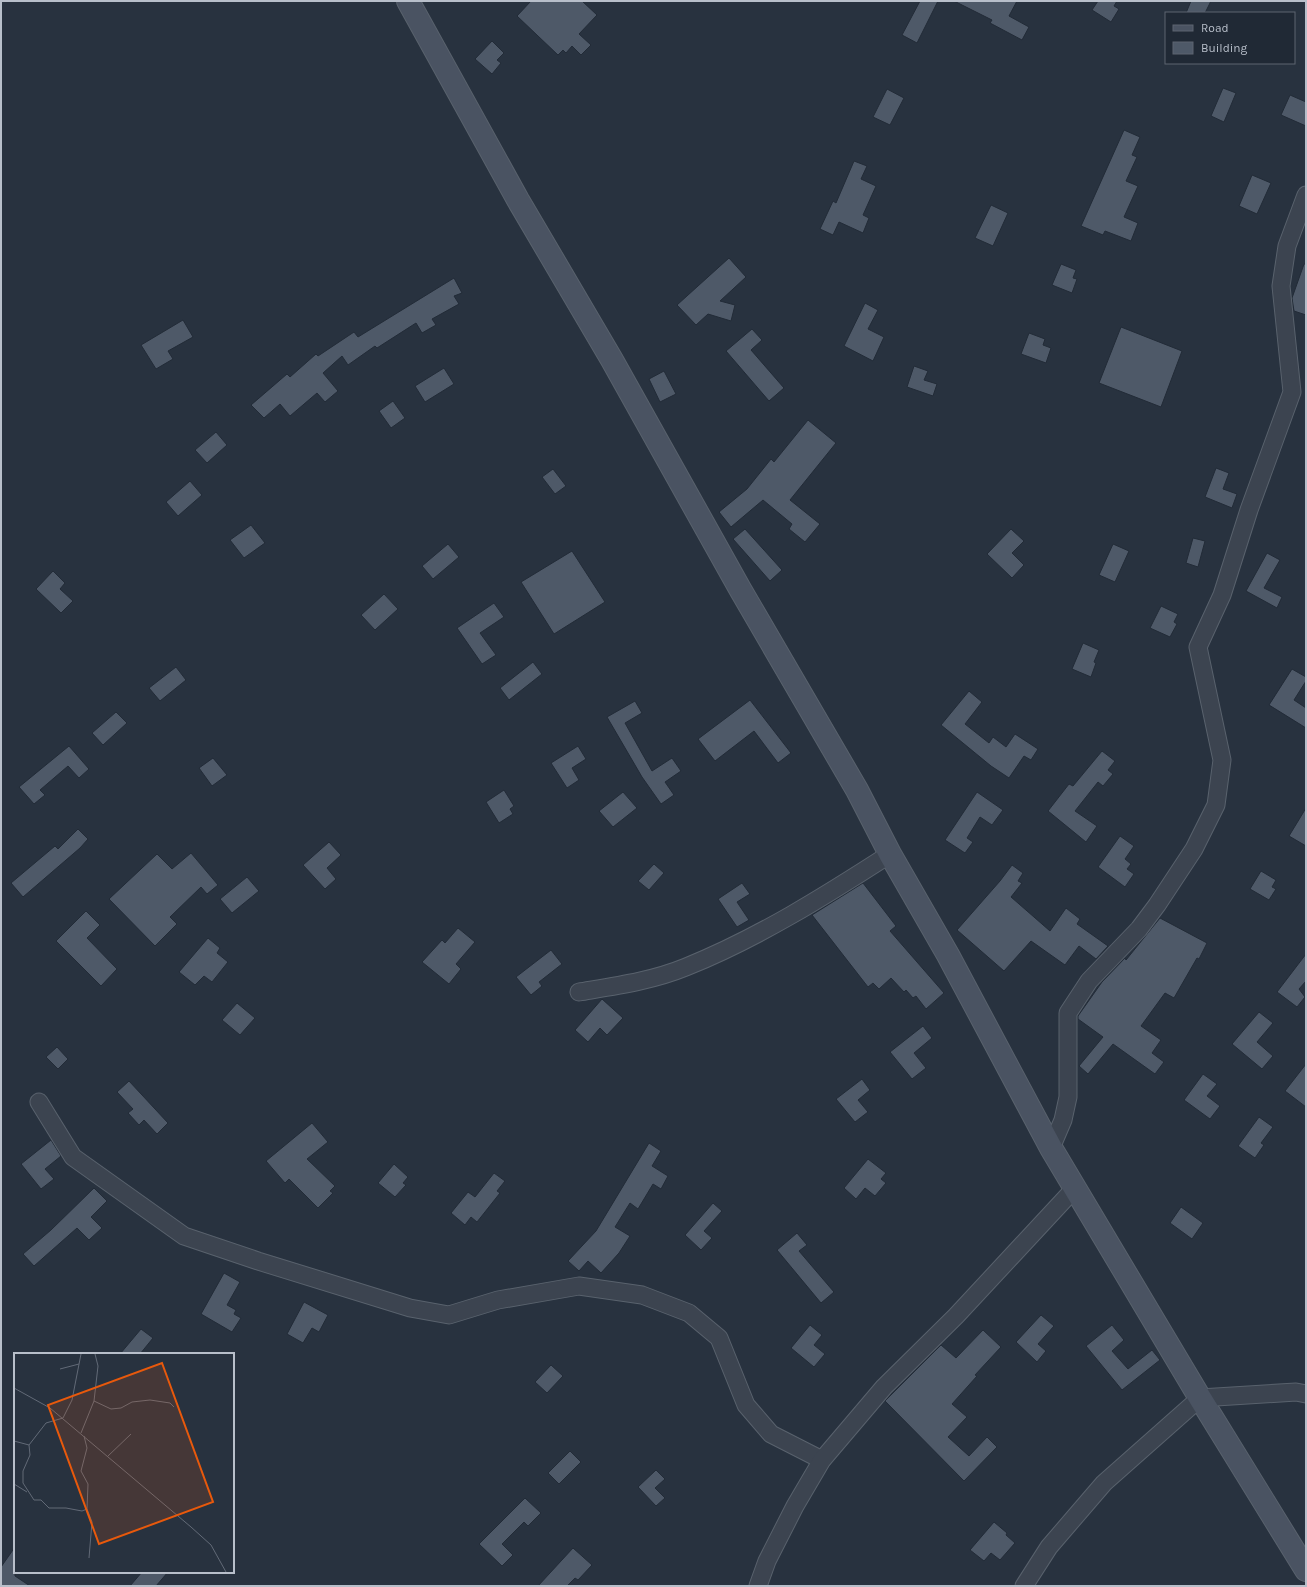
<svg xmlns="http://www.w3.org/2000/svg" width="1307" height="1587" viewBox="0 0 1307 1587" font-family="Karla,sans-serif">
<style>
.building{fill:#4e5968;stroke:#222b37}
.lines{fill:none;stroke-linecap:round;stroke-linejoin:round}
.street-casing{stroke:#59626d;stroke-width:19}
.secondary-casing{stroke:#59626d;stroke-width:24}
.street{stroke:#3c4450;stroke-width:17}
.secondary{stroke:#4a5362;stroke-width:22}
.inset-road{fill:none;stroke:#626a77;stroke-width:1}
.view{fill:#e8590c;fill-opacity:0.15;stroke:#e8590c;stroke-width:2}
.inset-edge{fill:none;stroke:#b8bfca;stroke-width:2}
</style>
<rect width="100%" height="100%" fill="#28323f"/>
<g class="building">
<polygon points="531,1 582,1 597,15 579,34 591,45 581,55 572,46 566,53 563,50 558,55 517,16"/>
<polygon points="920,1 938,1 917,43 902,35"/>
<polygon points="954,1 1017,1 1009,16 1029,27 1022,40 990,23 992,20"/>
<polygon points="1098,1 1117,1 1114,6 1119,9 1111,22 1092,10"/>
<polygon points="1191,1 1211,1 1205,13 1186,13"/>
<polygon points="492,41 504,53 497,60 501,63 492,74 475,59"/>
<polygon points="1223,88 1236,93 1224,122 1211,116"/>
<polygon points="887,89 904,98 890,125 873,117"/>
<polygon points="1290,95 1306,102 1306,126 1281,115"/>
<polygon points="1124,130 1140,137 1132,155 1137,157 1126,181 1138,186 1124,217 1138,223 1131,241 1105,231 1103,235 1081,226"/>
<polygon points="854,161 867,166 861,179 876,186 863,215 869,218 863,233 839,222 833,235 820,229 833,201 836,203"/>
<polygon points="1252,175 1271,183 1257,214 1239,206"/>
<polygon points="991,205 1008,213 993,246 975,238"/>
<polygon points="729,258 746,277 720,301 735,305 731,321 708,314 696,325 677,305"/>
<polygon points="1061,264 1076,270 1073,278 1077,279 1072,293 1052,285"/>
<polygon points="1304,264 1306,264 1306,315 1294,311 1292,298"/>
<polygon points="454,278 462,293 454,296 459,304 432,319 436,325 422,333 416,323 377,348 375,346 348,365 342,356 323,373 338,391 325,402 317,393 290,416 280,404 264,418 251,405 287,374 290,377 316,354 318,356 354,332 358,337"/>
<polygon points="865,303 878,310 868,329 884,337 873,361 844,346"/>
<polygon points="183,320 193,337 168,351 173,359 156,369 141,345"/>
<polygon points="1121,327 1182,351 1161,407 1099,383"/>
<polygon points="752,329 762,340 751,350 784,388 769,401 726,351"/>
<polygon points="1029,333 1045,339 1043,345 1051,348 1046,363 1021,354"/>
<polygon points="914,366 928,371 924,380 937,384 933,396 907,387"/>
<polygon points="444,368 454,384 425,402 415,386"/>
<polygon points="664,371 676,394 660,402 649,379"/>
<polygon points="393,401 405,418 391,428 379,411"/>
<polygon points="808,420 836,443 790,500 820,524 805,542 789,529 792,524 763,500 731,527 719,512 747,489 771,459 774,462"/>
<polygon points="216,432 227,445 207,463 195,450"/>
<polygon points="1216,468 1229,473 1223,489 1237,494 1232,508 1205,497"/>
<polygon points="553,469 566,486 555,494 542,477"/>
<polygon points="190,481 202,495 178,516 166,502"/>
<polygon points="251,525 265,543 244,558 230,540"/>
<polygon points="745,529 782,570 770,581 733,539"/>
<polygon points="1011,529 1024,541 1012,553 1024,565 1012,578 987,554"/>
<polygon points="1193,538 1205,541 1198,567 1186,563"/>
<polygon points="448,544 459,557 433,579 422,566"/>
<polygon points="1113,544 1129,551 1115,582 1099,575"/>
<polygon points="572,551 605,602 554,634 521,582"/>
<polygon points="1267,553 1280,560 1264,588 1282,597 1277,608 1246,591"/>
<polygon points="53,571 65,583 60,589 73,601 61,613 36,589"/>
<polygon points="384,594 398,609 375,630 361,615"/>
<polygon points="494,603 504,617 480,633 496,655 482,664 457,628"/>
<polygon points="1161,606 1178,614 1174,622 1177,624 1170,637 1150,628"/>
<polygon points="1083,643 1099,650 1094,662 1096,663 1091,677 1072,669"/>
<polygon points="533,662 542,674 509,700 500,688"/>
<polygon points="176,667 186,680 160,701 149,688"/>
<polygon points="1292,669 1306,677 1306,681 1294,700 1306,708 1306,728 1269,705"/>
<polygon points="969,691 982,702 965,724 989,743 993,737 1006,747 1015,734 1038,749 1031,760 1024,756 1009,778 991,766 941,725"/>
<polygon points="750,700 791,753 778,763 754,731 715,761 698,739"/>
<polygon points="635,701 642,713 625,723 652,771 672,758 681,771 665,782 674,795 661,804 642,777 607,717"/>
<polygon points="116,712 127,723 103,745 92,733"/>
<polygon points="69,746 89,769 79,778 68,766 40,790 45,795 34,804 19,787"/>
<polygon points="578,746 586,759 572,768 579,780 567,788 551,763"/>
<polygon points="1102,751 1115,761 1108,770 1113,774 1103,786 1098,782 1075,811 1097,826 1086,842 1048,811 1069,784 1073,786"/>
<polygon points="213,758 227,775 212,786 199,768"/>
<polygon points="504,790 514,806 510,809 513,814 499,823 486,802"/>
<polygon points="623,792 637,808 613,827 599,811"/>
<polygon points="977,792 1003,810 992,825 980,817 967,838 973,842 965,853 945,840"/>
<polygon points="1306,808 1306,846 1289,836"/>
<polygon points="78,829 88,839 80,848 23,897 11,883 55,846 58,849"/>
<polygon points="1120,836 1134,846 1125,859 1131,864 1127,869 1134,874 1125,887 1098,867"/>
<polygon points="329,842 341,855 327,868 336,879 325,889 303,865"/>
<polygon points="191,853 218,885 207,894 201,887 170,917 177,924 155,946 109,899 157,854 172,869"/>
<polygon points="654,864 664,873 649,890 638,881"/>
<polygon points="1012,865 1023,873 1018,881 1022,883 1011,897 1050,931 1066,908 1080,919 1077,924 1108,946 1096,959 1079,946 1065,965 1031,941 1004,971 957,930 1000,881"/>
<polygon points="1261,871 1276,880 1272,887 1276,889 1269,900 1250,889"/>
<polygon points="247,877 259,891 232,913 220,899"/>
<polygon points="742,883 750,894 737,902 749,920 737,927 718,899"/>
<polygon points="863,883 896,926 890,931 944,993 926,1009 916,996 913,998 906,990 904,992 891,978 879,989 873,983 868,987 812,915"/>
<polygon points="86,911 100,925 87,938 117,969 101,986 56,941"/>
<polygon points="1160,918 1207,943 1199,959 1197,958 1174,998 1165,993 1141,1026 1161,1040 1152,1053 1164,1062 1155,1074 1113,1044 1088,1074 1079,1066 1103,1037 1078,1019 1078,1016 1102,982 1125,958 1126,960"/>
<polygon points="458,928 475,942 456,964 461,969 449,984 422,962 442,940 445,943"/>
<polygon points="208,938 220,948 217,953 228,962 212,982 204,976 195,985 179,972"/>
<polygon points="551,950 562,964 539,982 542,986 531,995 516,977"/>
<polygon points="1306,954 1306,981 1299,989 1305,997 1297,1007 1277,992"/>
<polygon points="602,999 623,1018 607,1035 600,1028 588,1042 575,1030"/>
<polygon points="237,1003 255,1018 240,1035 222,1020"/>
<polygon points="1259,1012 1273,1023 1257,1042 1273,1056 1262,1069 1232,1044"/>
<polygon points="923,1026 932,1038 914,1053 926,1068 912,1079 890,1052"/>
<polygon points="57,1047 68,1059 58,1069 46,1057"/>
<polygon points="1306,1064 1306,1107 1285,1091"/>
<polygon points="1203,1074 1217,1084 1207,1096 1220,1106 1210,1119 1184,1100"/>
<polygon points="862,1079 870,1090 858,1100 868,1112 855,1122 836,1099"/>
<polygon points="129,1081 168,1123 157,1134 144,1120 139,1125 128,1113 133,1109 117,1092"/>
<polygon points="1259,1117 1273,1127 1261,1143 1264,1145 1255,1158 1238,1146"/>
<polygon points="312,1123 328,1142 307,1159 335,1186 330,1191 333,1193 318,1208 289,1179 285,1183 266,1161"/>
<polygon points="51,1140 61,1156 45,1169 54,1179 41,1189 21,1164"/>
<polygon points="649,1143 661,1151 652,1166 668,1176 661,1189 653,1184 638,1209 630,1203 615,1227 630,1236 619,1253 601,1273 588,1261 579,1271 568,1261 596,1231"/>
<polygon points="868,1159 886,1173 881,1179 886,1183 875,1196 865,1188 856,1199 844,1188"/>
<polygon points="394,1164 408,1177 403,1183 406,1185 395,1197 378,1183"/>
<polygon points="494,1173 505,1181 497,1191 500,1193 477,1222 471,1217 465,1225 451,1213 468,1192 475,1197"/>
<polygon points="94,1188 107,1201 91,1217 102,1228 89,1240 77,1228 34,1266 23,1254 51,1230"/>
<polygon points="713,1203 722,1211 704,1231 712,1238 701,1250 685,1235"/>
<polygon points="1181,1207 1203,1223 1192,1239 1170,1223"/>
<polygon points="797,1233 807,1245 799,1251 834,1292 821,1303 777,1250"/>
<polygon points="224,1273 240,1282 227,1305 236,1310 234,1314 241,1318 232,1332 201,1314"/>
<polygon points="304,1302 328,1315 319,1332 312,1328 303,1343 287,1334"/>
<polygon points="1041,1315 1054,1326 1038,1344 1046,1351 1037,1362 1016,1342"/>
<polygon points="810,1325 822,1335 814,1345 825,1354 814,1367 791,1348"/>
<polygon points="1112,1325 1124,1340 1112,1351 1128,1369 1152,1350 1160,1360 1122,1390 1086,1346"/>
<polygon points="141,1329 153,1338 140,1354 120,1354"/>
<polygon points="983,1330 1001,1347 975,1375 977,1376 952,1404 967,1417 948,1437 969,1456 987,1437 997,1447 964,1481 885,1401 941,1345 956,1358"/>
<polygon points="551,1365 563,1376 547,1393 535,1382"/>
<polygon points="570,1451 581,1462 559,1484 548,1473"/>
<polygon points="656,1470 665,1479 655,1488 665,1498 656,1506 638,1487"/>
<polygon points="525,1498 541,1513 528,1526 524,1522 502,1544 513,1555 502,1566 479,1544"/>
<polygon points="994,1522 1007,1533 1006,1535 1015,1543 1000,1560 991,1553 984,1561 970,1550"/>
<polygon points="15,1547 15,1576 30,1586 1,1586 1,1567"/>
<polygon points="573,1548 592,1565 578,1580 575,1578 567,1586 538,1586"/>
<polygon points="142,1572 168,1572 156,1586 130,1586"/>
</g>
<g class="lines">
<g class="street-casing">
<g id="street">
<path d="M579,992C615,986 652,981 686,967C758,938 825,896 890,854"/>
<polyline points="39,1102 73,1157 184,1236 258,1261 410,1308 449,1315 498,1300 579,1286 642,1295 689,1313 719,1338 746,1405 771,1434 822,1460"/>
<polyline points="1051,1148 1063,1120 1068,1097 1068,1013 1089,981 1139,929 1157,905 1194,849 1216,805 1222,760 1198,647 1222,595 1249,510 1292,392 1281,286 1287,246 1306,195"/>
<polyline points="758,1586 767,1561 795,1506 822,1460 884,1387 956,1316 1075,1188"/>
<polyline points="1024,1586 1049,1547 1104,1483 1200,1398 1296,1392 1306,1394"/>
</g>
</g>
<g class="secondary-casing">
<polyline id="secondary" points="408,1 518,200 612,360 740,589 857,790 890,854 948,955 1051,1148 1200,1398 1306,1570"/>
</g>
<use href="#street" class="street"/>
<use href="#secondary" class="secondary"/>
</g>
<g transform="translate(14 1353)">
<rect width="220" height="220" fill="#28323f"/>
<path class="inset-road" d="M46,16L65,11M0,35L36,55L177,174L197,192L212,219M80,48L97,56L107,55L118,49L136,47L156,50L160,54M67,80L80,48L84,13L81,1M70,83L73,95L67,118L74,131L73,156L78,169L75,205M0,88L15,92L32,70L49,65L58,47L67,1M15,92L16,102L9,118V130L20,147H27L35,155H52L68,158L73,156M94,103L117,81M0,131L13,139"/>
<path class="view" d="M148,10L199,149L85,191L34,52Z"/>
<rect width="220" height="220" class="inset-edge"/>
</g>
<rect width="1307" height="1587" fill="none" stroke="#b8bfca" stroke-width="4"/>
<rect x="1165" y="12" width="130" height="52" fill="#202935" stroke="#5d6571"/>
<rect x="1173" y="25" width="20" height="6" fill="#4a5362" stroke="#5d6571"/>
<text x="1201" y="32" font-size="12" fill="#b8bfca">Road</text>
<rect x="1173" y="42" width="20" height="12" fill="#4e5968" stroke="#5d6571"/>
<text x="1201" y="52" font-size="12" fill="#b8bfca">Building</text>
</svg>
